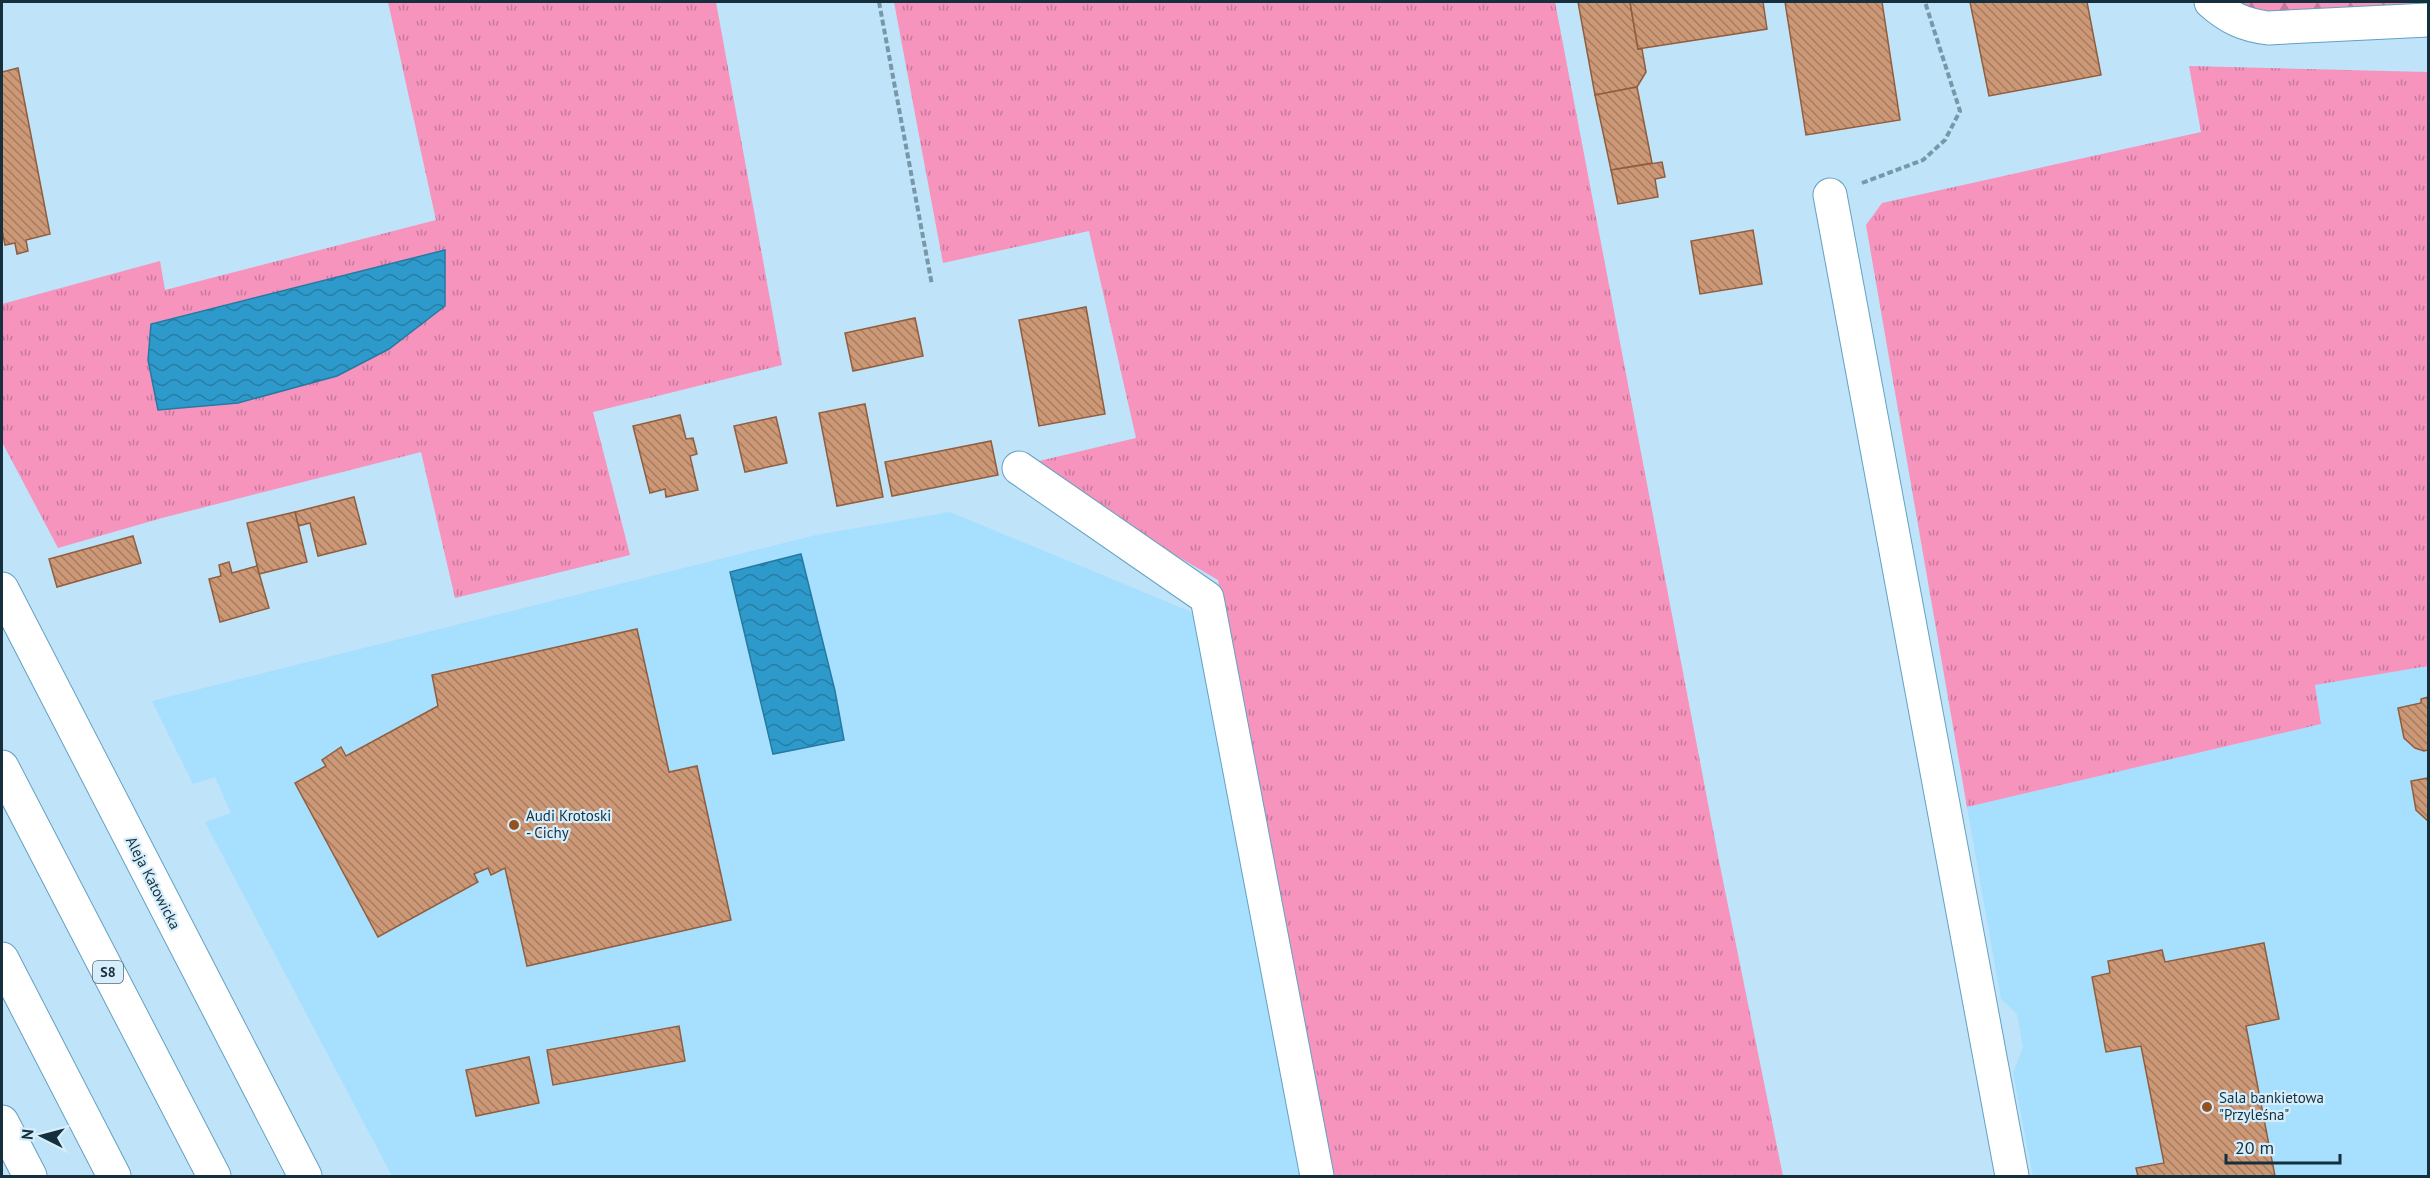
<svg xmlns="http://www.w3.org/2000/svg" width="2430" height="1178" viewBox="0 0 2430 1178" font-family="'PT Sans',sans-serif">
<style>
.built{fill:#a7dffe}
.grass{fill:url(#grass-tufts)}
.forest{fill:url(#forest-firs)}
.water{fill:url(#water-waves);stroke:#267aa0;stroke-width:1.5}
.building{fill:url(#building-back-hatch);stroke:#905e3e;stroke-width:1.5}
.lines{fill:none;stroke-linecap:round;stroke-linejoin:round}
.minor-casing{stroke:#64a1c2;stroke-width:35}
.highway-casing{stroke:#64a1c2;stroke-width:35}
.path{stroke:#7898aa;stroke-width:4;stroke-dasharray:6 3;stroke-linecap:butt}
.minor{stroke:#fff;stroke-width:33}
.highway{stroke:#fff;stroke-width:33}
.poi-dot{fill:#955221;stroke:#d6eefc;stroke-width:2}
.labels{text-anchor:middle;stroke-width:4.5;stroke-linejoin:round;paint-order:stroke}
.shield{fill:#d6eefc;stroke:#4f6876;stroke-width:1.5}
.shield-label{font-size:14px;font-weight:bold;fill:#152f3c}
.poi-label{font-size:15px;fill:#152f3c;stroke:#d6eefc;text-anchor:start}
.street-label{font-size:15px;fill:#152f3c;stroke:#d6eefc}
</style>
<defs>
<pattern id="grass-tufts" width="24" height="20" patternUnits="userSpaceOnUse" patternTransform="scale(1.5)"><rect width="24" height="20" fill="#f694be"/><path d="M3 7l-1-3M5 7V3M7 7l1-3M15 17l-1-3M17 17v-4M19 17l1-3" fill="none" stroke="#c6799c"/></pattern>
<pattern id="forest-firs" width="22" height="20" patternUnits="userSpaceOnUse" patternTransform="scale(1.5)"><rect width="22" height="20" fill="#f694be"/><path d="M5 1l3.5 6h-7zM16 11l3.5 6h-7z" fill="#c6799c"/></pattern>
<pattern id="water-waves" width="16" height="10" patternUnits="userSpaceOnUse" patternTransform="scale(1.5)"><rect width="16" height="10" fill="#2e9acb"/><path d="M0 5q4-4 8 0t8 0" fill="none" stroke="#267ea6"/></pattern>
<pattern id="building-back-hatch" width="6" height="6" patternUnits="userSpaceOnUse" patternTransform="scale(1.5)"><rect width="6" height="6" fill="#cd9876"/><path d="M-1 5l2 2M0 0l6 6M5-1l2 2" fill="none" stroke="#a57c62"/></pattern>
</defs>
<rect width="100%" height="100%" fill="#bfe3f8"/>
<g class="built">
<polygon points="950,512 1194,613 1303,1176 392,1176 205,822 231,813 215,777 193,784 152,701 816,535"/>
<polygon points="2428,666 2428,1176 2033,1176 2013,1073 2023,1047 2017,1014 2001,999 1967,807 2321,724 2315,685"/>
</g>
<g class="grass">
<polygon points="388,2 716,2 782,365 593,412 630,555 455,598 421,452 162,518 58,548 2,442 2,304 160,261 165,290 436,220"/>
<polygon points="894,2 1555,2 1719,861 1783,1176 1334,1176 1218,580 1057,486 1039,461 1136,438 1089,231 943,263"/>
<polygon points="2189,66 2428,72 2428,666 2315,685 2321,724 1967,807 1866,225 1882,203 2201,132"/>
</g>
<polygon class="forest" points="2233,2 2428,2 2428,13 2265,16"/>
<g class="water">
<polygon points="445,250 445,306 389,349 337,376 238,403 158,410 148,360 151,324"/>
<polygon points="801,554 835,691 844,740 773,754 730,572"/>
</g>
<g class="building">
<polygon points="1578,2 1630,2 1638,49 1642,49 1646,72 1637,87 1595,95"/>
<polygon points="1630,2 1763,2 1767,29 1638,49"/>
<polygon points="1785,2 1882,2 1900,120 1806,135"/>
<polygon points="1970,2 2087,2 2101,75 1989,96"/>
<polygon points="18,68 50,234 26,240 28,251 17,254 15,243 5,245 2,230 2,72"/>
<polygon points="1637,87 1652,163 1611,170 1595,95"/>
<polygon points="1662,162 1665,177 1655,179 1658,197 1618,204 1611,170"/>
<polygon points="1753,230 1762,284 1700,294 1691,241"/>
<polygon points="1086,307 1105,414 1039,426 1019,320"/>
<polygon points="915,318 923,356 853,371 845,333"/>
<polygon points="865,404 883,497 837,506 819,413"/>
<polygon points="680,415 686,439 693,438 697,454 690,456 698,490 666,497 665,489 650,493 633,426"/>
<polygon points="776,417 787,463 745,472 734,426"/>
<polygon points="991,441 998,475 892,496 885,462"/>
<polygon points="354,497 366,544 318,556 310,523 298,526 295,512"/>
<polygon points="295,512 307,562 259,574 247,523"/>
<polygon points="133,536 141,563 57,587 49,559"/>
<polygon points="229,562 232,573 257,566 269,608 220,622 209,579 221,576 219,565"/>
<polygon points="637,629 669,772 697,766 731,920 527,966 505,868 491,875 488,868 474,874 478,882 378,937 295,783 326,766 322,760 341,747 346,756 438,706 432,675"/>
<polygon points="2428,697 2428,750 2424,751 2415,748 2404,738 2398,708 2421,703 2421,699"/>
<polygon points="2428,778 2428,821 2416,810 2411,781"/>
<polygon points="2264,943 2279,1019 2246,1026 2275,1176 2138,1176 2136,1168 2164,1163 2141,1046 2106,1052 2092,977 2110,973 2108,961 2162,950 2165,962"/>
<polygon points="679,1026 685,1061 553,1085 547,1050"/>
<polygon points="529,1057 539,1103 476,1116 466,1070"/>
</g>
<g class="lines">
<g class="minor-casing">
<g id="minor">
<path d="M2211,2C2229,18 2244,25 2268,28L2428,20"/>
<polyline points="1830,195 2012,1176"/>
<polyline points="1019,468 1207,598 1317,1176"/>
<polyline points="2,589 305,1176"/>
<polyline points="2,1122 30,1176"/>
</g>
</g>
<g class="highway-casing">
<g id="highway">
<polyline points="2,767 214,1176"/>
<polyline points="2,959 114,1176"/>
</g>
</g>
<g class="path">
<polyline points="879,2 932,285"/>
<polyline points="1862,183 1923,160 1945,140 1960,111 1925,2"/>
</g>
<use href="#minor" class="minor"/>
<use href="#highway" class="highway"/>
</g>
<g class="poi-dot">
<circle cx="514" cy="825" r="6"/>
<circle cx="2207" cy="1107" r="6"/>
</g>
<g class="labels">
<rect class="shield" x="93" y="961" width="30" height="22" rx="4.5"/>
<g class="shield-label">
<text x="108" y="977">S8</text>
</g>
<g class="poi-label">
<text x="526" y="821">Audi Krotoski<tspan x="526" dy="17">- Cichy</tspan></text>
<text x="2219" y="1103">Sala bankietowa<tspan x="2219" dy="17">"Przyleśna"</tspan></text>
</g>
<g class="street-label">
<text transform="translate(153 883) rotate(63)" y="5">Aleja Katowicka</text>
</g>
</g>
<rect width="2430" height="1178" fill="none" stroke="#152f3c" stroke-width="6"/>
<g transform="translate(42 1136) rotate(276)" stroke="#d6eefc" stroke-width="4.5" paint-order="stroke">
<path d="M0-4.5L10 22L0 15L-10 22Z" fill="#152f3c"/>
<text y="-9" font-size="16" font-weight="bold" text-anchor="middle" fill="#152f3c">N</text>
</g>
<path d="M2226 1154v9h114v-9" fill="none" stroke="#152f3c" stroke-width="3"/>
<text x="2235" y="1154" font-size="18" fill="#152f3c" stroke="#d6eefc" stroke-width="4.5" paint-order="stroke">20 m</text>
</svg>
